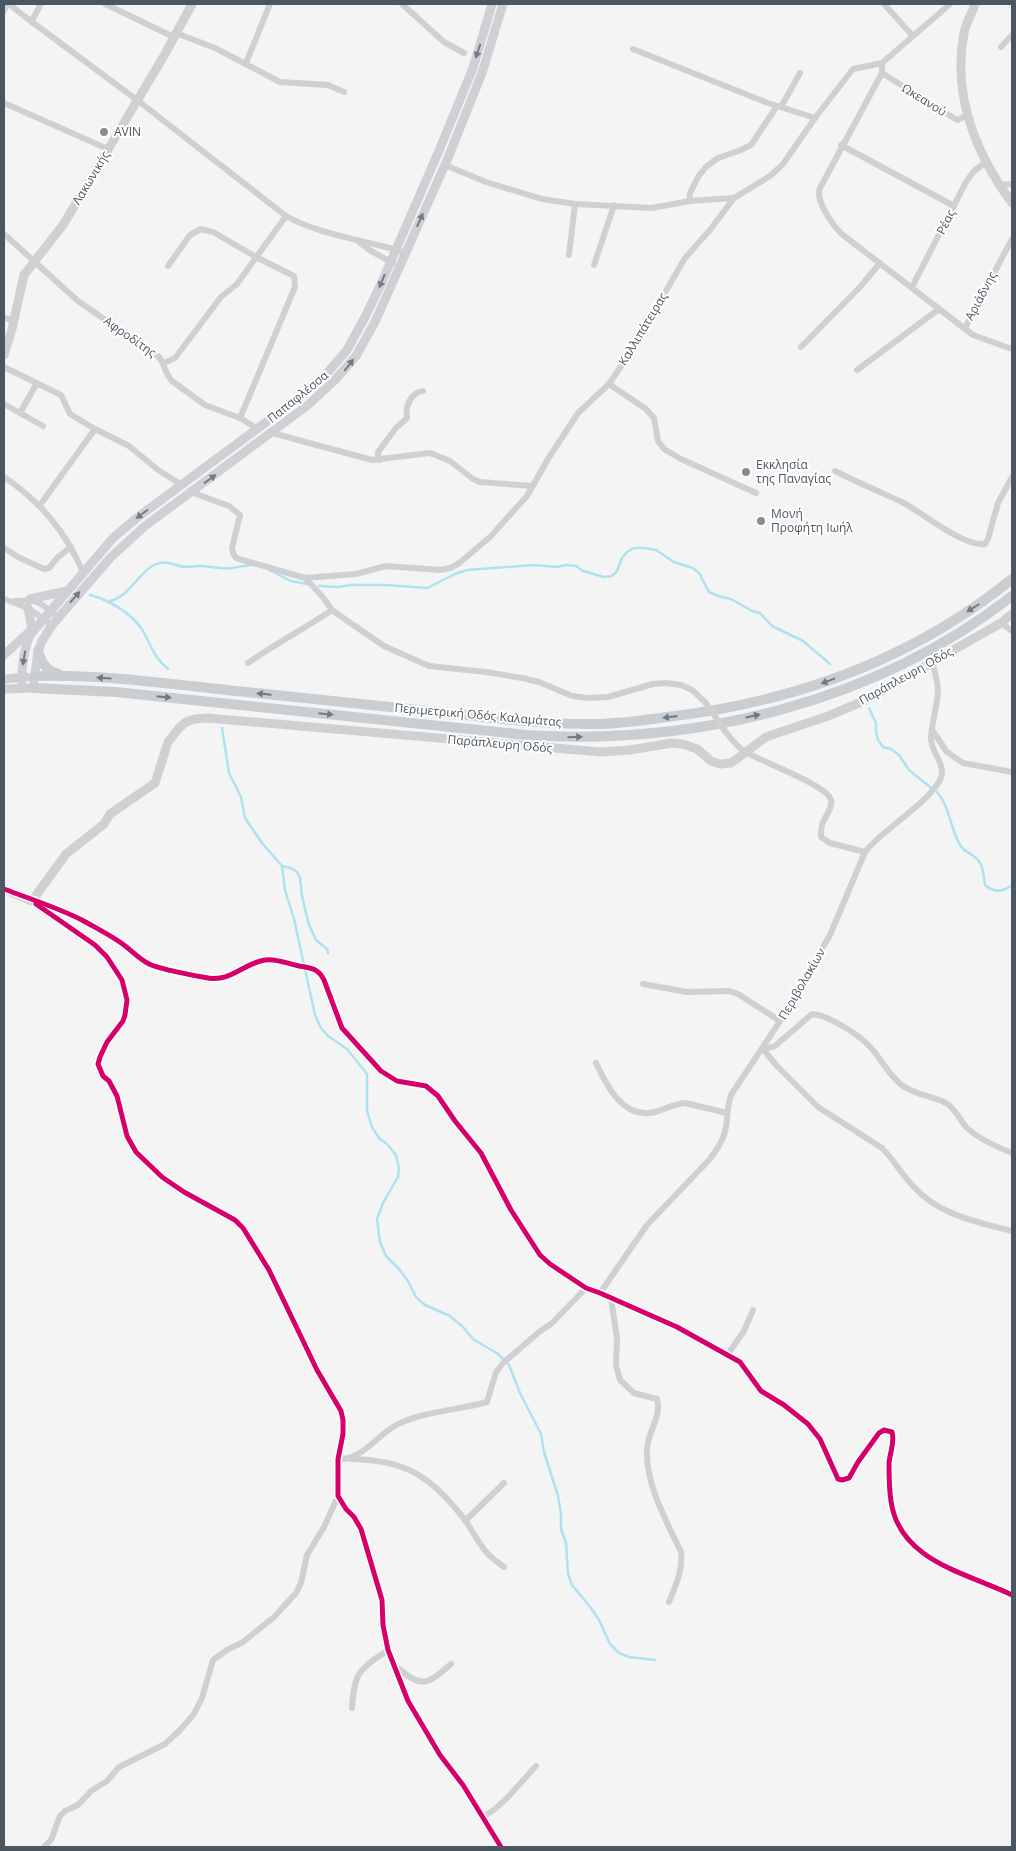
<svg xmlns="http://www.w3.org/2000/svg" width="1016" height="1851" viewBox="0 0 1016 1851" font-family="'Open Sans',sans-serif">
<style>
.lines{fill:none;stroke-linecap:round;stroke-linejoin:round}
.stream{stroke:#aee2f0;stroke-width:2.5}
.minor{stroke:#ced0d2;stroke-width:6}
.tertiary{stroke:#ced0d2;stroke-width:9}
.secondary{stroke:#ced0d4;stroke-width:9}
.primary{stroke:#caced1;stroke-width:10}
.minor-bridge{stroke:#ced0d2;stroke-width:6}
.cycleway-casing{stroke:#fff;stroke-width:8}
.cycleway{stroke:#d6006c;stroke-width:5}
.oneway{fill:#727b84}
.oneway2{fill:#707a83}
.poi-dot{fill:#868d94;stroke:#fff;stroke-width:2}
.labels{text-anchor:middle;stroke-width:4;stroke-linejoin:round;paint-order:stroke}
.street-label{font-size:12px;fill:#4a5661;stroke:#fff}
.poi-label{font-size:12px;fill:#4a5661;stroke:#fff;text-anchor:start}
</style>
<rect width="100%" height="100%" fill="#f4f4f4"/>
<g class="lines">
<g class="stream">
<polyline points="269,570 291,581 307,584"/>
<polyline points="319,586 339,587 351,585 387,585 427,588 455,574 467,570 534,565 556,567 567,565 576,566 583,571 604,577 612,576 617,571 622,558 627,552 634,548 645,548 656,550 674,562 693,568 699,573 709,592 718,596 731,599 752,611 760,613 772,626 803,641 830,664"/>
<path d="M90,595C109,600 132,613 143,631C151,645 154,658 168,669"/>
<path d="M110,601C129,597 137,574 154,565C165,559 173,565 184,567C189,567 194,566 199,566C211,566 221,570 233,568C240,567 245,565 252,565"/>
<polyline points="869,708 876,723 876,732 878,740 883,747 891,749 899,755 909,770 930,787"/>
<polyline points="222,728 229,773 241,797 245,818 262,843 282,866 285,890 294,919 315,1015 321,1028 328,1036 347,1049 367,1074 367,1111 372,1127 379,1138 388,1145 396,1155 399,1168 398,1177 383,1203 377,1219 380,1242 386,1256 399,1269 408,1281 416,1297 425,1305 450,1316 463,1327 473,1339 498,1354 509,1365 520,1393 541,1434 544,1452 558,1496 561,1514 561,1529 566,1543 568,1574 572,1585 591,1608 599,1620 610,1644 619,1653 629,1657 655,1660"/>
<path d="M937,792C950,807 950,828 960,845C963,850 967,852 972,855C984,862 983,873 985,885C994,893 1003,892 1012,885"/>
<polyline points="282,866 291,868 297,872 300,878 302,896 309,925 316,940 327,949 328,953"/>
</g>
<g class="minor">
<path d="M9,4L24,16L137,100L286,216C307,228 333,234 357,240C374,245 389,246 406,254"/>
<polyline points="105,4 174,37"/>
<polyline points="402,4 444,42 464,53"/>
<polyline points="884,4 912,35"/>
<polyline points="4,11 7,4"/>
<polyline points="31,22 41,4"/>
<polyline points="176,33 215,48 280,82 328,85 344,92"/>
<polyline points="1001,47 1012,35"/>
<polyline points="633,49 768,103 815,118"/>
<polyline points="246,63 270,4"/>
<path d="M882,63V73L820,188C815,201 833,226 843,235L973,335L1012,349"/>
<polyline points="882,73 957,120 968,115"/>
<polyline points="4,103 108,149"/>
<polyline points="781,107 800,73"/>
<polyline points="841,145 954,206"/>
<polyline points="445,165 486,182 542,199 575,204 652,208 689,201 734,198"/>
<polyline points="999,185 1012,184"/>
<polyline points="689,201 690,193 698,177 706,167 718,158 741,150 751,145 777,106"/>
<path d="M4,234L78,301L159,357C165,365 165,374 172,381L205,405L240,418L258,429"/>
<polyline points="359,242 371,251 393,263"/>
<polyline points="569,255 575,204"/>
<polyline points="594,265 614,205"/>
<polyline points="168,266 190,235 201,229 213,232 256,257 294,276 295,287 240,418"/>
<polyline points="912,287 966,182 974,171 986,162"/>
<polyline points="4,318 14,320"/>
<polyline points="965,328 1012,239"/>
<polyline points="801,347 860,287 880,263"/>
<polyline points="164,363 175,358 221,297 237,284 286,216"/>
<polyline points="4,367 61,395 70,414 95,429 129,446 158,470 182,485"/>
<polyline points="857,370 939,309"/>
<polyline points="609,384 646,409 654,418 658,441 664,449 681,459 756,493"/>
<polyline points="4,404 43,426"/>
<polyline points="20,413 37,383"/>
<polyline points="272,433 372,460 430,453 450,461 473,479 480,482 532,486"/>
<path d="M380,460L378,456V452L396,428L407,418C405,407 410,393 423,391"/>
<path d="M835,471C857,482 880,492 902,502C923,513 963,547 985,544L988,539L998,503L1012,477"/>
<path d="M4,477C41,502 65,531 83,572"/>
<polyline points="191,492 229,506 240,515 232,548 233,553 236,558 305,578 322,596 332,610 349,622 384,646 429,666 486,672 522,678 539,682 572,696 588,698 608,697 653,684 666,683 681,685 692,690 705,702"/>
<polyline points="40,505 95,429"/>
<polyline points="4,548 18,557 44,569 49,568 58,557 71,547"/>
<polyline points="305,578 356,574 386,566 440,570 450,568 458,564 490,537 527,496 548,459 578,413 609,384 630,353 685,258 710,230 734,198 770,176 783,164 815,118 853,69 882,63 950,4"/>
<polyline points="4,599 28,608 52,625"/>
<path d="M15,601C38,599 40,602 58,617"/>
<polyline points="1001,623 1012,631"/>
<path d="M248,663C275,644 304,629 332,610"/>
<polyline points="932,730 947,752 963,763 1012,772"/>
<path d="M725,731C731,738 736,746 744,751C759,761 828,785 831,800C833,808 824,818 822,825C821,829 821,833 821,837L830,843L865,852"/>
<path d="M32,901C62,909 100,927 125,946C133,952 140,959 149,964C160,969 196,976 209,978C231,981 244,963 265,960C276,958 288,964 299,966C311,968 318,968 324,980L342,1028L381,1071L397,1081L426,1086L438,1096L455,1121L481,1153L511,1210L540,1255L550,1264L586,1288L600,1293L677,1327L740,1362L761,1391L784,1405L808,1424L820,1439L838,1479L842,1480L849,1478L858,1462L879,1433L884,1430L892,1432C895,1443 890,1452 889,1463C889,1475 889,1489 891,1501C899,1561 967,1573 1012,1595"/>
<polyline points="33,901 41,909 95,945 107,957 122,980 127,1000 125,1015 123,1021 107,1042 100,1057 98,1064 103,1076 109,1081 117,1096 127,1136 136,1152 162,1177 184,1192 235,1220 243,1228 269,1270 317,1370 341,1411 343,1420 343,1434 338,1459 338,1496 346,1509 354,1517 361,1529 382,1600 383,1625 388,1650 408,1701 440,1755 463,1785 501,1847"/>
<polyline points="643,984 687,992 729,991 738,994 780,1021"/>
<path d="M596,1063C607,1086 623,1120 655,1112C665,1109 674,1104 685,1103L727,1113"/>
<path d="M1012,1153C997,1147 977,1138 966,1127C959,1119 955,1108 946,1103C932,1096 916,1095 903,1086C889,1076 882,1060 871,1048C860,1035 828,1015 812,1014L775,1046L763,1049L776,1065L818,1107L882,1148C894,1160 902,1175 914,1187C939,1215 977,1222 1012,1231"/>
<path d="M600,1293L647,1225L710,1159C717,1149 724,1140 726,1127C728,1116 727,1106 731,1095L780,1021L830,935L865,852C880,831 940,796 942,773C943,760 930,751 931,737C932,722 937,707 938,691C938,681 934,671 932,661"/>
<path d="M611,1299L617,1338L616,1365L620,1380L634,1393L657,1399C662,1418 647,1432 647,1450C646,1486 666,1520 681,1552C683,1570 676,1585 669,1602"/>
<polyline points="728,1354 744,1331 753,1310"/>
<path d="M338,1459C360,1461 376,1437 393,1427C417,1412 459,1410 487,1402L496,1372L503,1363L539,1332L551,1324L586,1288"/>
<path d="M351,1459C406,1460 431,1476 465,1520C473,1531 479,1545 489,1555C493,1559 499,1563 504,1567"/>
<polyline points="465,1521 504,1483"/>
<path d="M396,1666C421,1689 427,1685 451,1664"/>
<path d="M352,1708C354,1672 359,1670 388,1650"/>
<path d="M483,1817C504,1805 519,1784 536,1766"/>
<polyline points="44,1847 51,1840 60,1816 65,1811 78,1805 91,1791 107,1781 119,1767 165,1744 180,1730 194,1714 202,1698 213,1660 227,1650 243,1642 274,1617 296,1593 301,1583 307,1555 324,1527 338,1496"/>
</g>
<g class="tertiary">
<path d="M975,4C972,13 966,23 964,33C952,95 976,154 1012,203"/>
<polyline points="4,355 12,329 24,275 63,225 165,54 192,4"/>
<polyline points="4,889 32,901 66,854 104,824 110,814 155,783 168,742 179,728 186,722 195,719 207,718 601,752 630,750 672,743 683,744 697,749 711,761 720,764 731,763 766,737 828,716 864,701 1001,623 1012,614"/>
</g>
<g class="secondary">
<polyline points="30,599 67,591"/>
<polyline points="28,608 32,630"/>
<polyline points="4,655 29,632"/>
<polyline points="4,679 26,677"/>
<path d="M22,688C21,670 23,652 30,635L113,538L138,517L300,397L329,371L347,350L365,317L381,284L438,153L473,68L492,4"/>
<polyline points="4,689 33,688 38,651 42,641 52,625 111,557 145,526 308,405 335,380 356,356 375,322 448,158 482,73 503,4"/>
</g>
<g class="primary">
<path d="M38,651C42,663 46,671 59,674"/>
<path d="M34,676C98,674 163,683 227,690C297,697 368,705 439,712C493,718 547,725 601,724C623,723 646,720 667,717C794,702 912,660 1012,579"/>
<path d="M33,688L116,692L526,735C696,746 876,702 1012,596"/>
</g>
<polyline class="minor-bridge" points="705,702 725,731"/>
<g class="cycleway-casing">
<g id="cycleway">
<path d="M4,889C30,899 56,907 82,920C96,928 112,936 124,945C133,952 139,959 149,964C159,969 196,976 208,978C231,982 244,963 265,960C276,958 288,964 299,966C311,968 318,968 324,980L342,1028L381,1071L397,1081L426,1086L438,1096L455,1121L481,1153L511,1210L540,1255L550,1264L586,1288L600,1293L677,1327L740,1362L761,1391L784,1405L808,1424L820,1439L838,1479L842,1480L849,1478L858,1462L879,1433L884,1430L892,1432C895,1443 890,1452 889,1463C889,1475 889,1489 891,1501C899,1561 967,1573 1012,1595"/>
<polyline points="36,904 95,945 107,957 122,980 127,1000 125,1015 123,1021 107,1042 100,1057 98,1064 103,1076 109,1081 117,1096 127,1136 136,1152 162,1177 184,1192 235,1220 243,1228 269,1270 317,1370 341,1411 343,1420 343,1434 338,1459 338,1496 346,1509 354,1517 361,1529 382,1600 383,1625 388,1650 408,1701 440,1755 463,1785 501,1847"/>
</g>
</g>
<use href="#cycleway" class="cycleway"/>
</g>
<defs><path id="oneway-solid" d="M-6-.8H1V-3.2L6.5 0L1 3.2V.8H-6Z" transform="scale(1.25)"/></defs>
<g class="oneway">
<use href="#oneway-solid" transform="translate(478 51) rotate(108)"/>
<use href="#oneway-solid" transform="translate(420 220) rotate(-66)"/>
<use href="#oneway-solid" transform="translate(382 281) rotate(113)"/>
<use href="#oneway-solid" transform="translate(349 365) rotate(-52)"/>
<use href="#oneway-solid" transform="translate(210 479) rotate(-36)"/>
<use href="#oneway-solid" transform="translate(142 514) rotate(143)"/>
<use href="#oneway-solid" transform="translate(75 597) rotate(-48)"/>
<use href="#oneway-solid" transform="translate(24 658) rotate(99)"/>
</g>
<g class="oneway2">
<use href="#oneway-solid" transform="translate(973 608) rotate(148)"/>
<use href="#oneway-solid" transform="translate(104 678) rotate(-176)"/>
<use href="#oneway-solid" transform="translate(828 681) rotate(159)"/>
<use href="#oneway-solid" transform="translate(264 694) rotate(-174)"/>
<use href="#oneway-solid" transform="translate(164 697) rotate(6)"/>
<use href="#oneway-solid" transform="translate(326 714) rotate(6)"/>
<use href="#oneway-solid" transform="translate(753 716) rotate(-12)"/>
<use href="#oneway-solid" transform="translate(670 717) rotate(173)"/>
<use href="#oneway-solid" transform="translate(575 737) rotate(-1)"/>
</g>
<g class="poi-dot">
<circle cx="104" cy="132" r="5"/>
<circle cx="746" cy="472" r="5"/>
<circle cx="761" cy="521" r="5"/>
</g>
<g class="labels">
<g class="street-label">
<text transform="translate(924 100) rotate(32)" y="4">Ωκεανού</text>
<text transform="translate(91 178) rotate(-59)" y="4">Λακωνικής</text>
<text transform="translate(946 222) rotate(-63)" y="4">Ρέας</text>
<text transform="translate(981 296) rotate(-62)" y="4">Αριάδνης</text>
<text transform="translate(643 329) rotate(-59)" y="4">Καλλιπάτειρας</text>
<text transform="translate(130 337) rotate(35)" y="4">Αφροδίτης</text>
<text transform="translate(298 397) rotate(-39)" y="4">Παπαφλέσσα</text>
<text transform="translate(906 676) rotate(-29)" y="4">Παράπλευρη Οδός</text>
<text transform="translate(478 715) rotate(5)" y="4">Περιμετρική Οδός Καλαμάτας</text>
<text transform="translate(500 744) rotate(5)" y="4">Παράπλευρη Οδός</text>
<text transform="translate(802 984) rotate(-60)" y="4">Περιβολακίων</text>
</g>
<g class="poi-label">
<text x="114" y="136">AVIN</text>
<text x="756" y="469">Εκκλησία<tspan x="756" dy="14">της Παναγίας</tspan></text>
<text x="771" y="518">Μονή<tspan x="771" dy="14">Προφήτη Ιωήλ</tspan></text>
</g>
</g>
<rect width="1016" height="1851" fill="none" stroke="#4a5661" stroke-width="10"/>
</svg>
